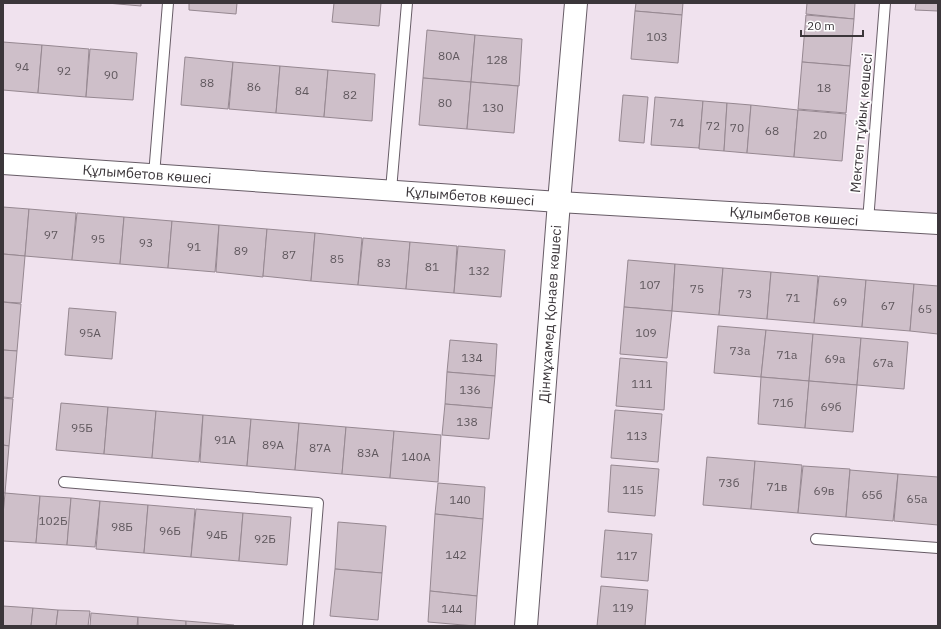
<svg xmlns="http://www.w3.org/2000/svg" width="941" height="629" viewBox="0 0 941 629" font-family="'IBM Plex Sans',sans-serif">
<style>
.building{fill:#cebfc9;stroke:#968891}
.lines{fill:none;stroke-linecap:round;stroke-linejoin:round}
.service-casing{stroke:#675c66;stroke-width:12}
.minor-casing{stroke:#675c66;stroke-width:22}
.tertiary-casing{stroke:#675c66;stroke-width:24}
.service{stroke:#fff;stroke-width:10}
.minor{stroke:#fff;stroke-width:20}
.tertiary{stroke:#fff;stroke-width:22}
.labels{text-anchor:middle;stroke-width:3.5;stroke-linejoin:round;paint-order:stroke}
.number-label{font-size:12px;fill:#60585e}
.street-label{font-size:14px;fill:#3b363a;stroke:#fff}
</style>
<rect width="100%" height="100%" fill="#f0e2ee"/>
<g class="building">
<polygon points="107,3 141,3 141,6"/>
<polygon points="189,3 237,3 236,14 189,10"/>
<polygon points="334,3 381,3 379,26 332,22"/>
<polygon points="636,3 683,3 682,15 635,11"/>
<polygon points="807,3 855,3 854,19 806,14"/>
<polygon points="916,3 938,3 938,11 915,10"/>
<polygon points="635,11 682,15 678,63 631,59"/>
<polygon points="806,15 854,19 850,66 802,62"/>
<polygon points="427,30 475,35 471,82 423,78"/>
<polygon points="475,35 522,39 519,86 471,82"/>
<polygon points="3,42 42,45 38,93 3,90"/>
<polygon points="42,45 89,49 86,97 38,93"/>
<polygon points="90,49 137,53 133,100 86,97"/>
<polygon points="185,57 233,62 228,109 181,105"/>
<polygon points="233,62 280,66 276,113 229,109"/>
<polygon points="802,62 850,66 846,113 798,109"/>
<polygon points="280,66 328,70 324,117 276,113"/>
<polygon points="328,70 375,74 372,121 324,117"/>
<polygon points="423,78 471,82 467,129 419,125"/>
<polygon points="471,82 518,86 514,133 467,129"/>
<polygon points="623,95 648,97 644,143 619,141"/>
<polygon points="655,97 703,101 699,148 651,145"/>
<polygon points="703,101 727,103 724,151 699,149"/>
<polygon points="727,103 751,105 747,153 724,151"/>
<polygon points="751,105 798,110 794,157 747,153"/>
<polygon points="798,110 846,114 842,161 794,157"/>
<polygon points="3,207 29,209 25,256 3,254"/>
<polygon points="29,209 76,213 72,260 25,256"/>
<polygon points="77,213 124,217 120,264 72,260"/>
<polygon points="124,217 172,221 168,268 120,264"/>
<polygon points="172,221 219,225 215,272 168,268"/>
<polygon points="219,225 267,229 263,277 216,272"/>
<polygon points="267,229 315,233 311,281 263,276"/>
<polygon points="315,233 362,238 358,285 311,281"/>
<polygon points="363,238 410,242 406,289 358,285"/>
<polygon points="410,242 457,246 454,293 406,289"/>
<polygon points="458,246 505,250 501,297 454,293"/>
<polygon points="3,254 25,256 21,303 3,302"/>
<polygon points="628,260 675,264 672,311 624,307"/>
<polygon points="675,264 723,268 719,315 672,311"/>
<polygon points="723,268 771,272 767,319 719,315"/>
<polygon points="771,272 818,276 814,323 767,319"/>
<polygon points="819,276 866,280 862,327 814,323"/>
<polygon points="866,280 914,284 910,331 862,327"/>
<polygon points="914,284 938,286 938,334 910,331"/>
<polygon points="3,302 21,304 17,351 3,350"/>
<polygon points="624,307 672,311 667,358 620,354"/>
<polygon points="69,308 116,312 112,359 65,355"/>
<polygon points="718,326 766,330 761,377 714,373"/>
<polygon points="766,330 813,334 809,381 761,377"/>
<polygon points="813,334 861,338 857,385 809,381"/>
<polygon points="861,338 908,342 904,389 857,385"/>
<polygon points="450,340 497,344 495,376 447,372"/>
<polygon points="3,350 17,351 13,398 3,397"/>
<polygon points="620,358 667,362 664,410 616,406"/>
<polygon points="447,372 495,376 492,408 445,404"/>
<polygon points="761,377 809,381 805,428 758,424"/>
<polygon points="809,381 857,385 853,432 805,428"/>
<polygon points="3,398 13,399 9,446 3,445"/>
<polygon points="61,403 108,407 104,454 56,450"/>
<polygon points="445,404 492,408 489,439 442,435"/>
<polygon points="108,407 156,411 152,458 104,454"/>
<polygon points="615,410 662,414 658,462 611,458"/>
<polygon points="156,411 203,415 199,462 152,458"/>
<polygon points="203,415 251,419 247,466 200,462"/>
<polygon points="251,419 299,423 295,470 247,466"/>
<polygon points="299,423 346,427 342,474 295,470"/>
<polygon points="346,427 394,431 390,478 342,474"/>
<polygon points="394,431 441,435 438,482 390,478"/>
<polygon points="3,445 9,446 5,493 3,493"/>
<polygon points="707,457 755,461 751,509 703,505"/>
<polygon points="755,461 802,465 798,513 751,509"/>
<polygon points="611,465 659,469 655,516 608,512"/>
<polygon points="803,466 850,469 846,517 798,513"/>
<polygon points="850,470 898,474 893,521 846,517"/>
<polygon points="898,474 938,477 938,525 894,521"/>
<polygon points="438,483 485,487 483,519 435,514"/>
<polygon points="5,493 40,496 36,543 3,541 3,515"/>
<polygon points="40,496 71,498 67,545 36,543"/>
<polygon points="71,498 100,501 95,547 67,545"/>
<polygon points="100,501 148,505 144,553 96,549"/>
<polygon points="148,505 195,509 191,557 144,553"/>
<polygon points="196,509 243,513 239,561 191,557"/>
<polygon points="243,513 291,517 287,565 239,561"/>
<polygon points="435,514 483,519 477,596 430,591"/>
<polygon points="338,522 386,526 382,573 335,569"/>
<polygon points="605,530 652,534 648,581 601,577"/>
<polygon points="335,569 382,573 378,620 330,616"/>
<polygon points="601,586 648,590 645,626 597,626"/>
<polygon points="430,591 477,596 475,626 428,622"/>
<polygon points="3,606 33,608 31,626 3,626"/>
<polygon points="33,608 58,610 56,626 31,626"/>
<polygon points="58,610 90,611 88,626 56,626"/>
<polygon points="91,613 138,617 137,626 90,626"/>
<polygon points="138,617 186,621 186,626 138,626"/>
<polygon points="186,621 234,625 233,626 186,626"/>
</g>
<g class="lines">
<g class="service-casing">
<g id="service">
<polyline points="154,175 168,3"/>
<polyline points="391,190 407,3"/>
<polyline points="868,221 885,3"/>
<polyline points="64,482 318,503 308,626"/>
<polyline points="816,539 938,548"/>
</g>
</g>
<g class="minor-casing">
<polyline id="minor" points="3,164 559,202 938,224"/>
</g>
<g class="tertiary-casing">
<polyline id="tertiary" points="526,626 559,202 576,3"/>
</g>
<use href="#service" class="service"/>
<use href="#minor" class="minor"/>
<use href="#tertiary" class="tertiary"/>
</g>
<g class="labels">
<g class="number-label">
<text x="657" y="41">103</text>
<text x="449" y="60">80А</text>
<text x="497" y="64">128</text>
<text x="22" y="71">94</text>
<text x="64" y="75">92</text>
<text x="111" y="79">90</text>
<text x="207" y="87">88</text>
<text x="254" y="91">86</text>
<text x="824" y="92">18</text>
<text x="302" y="95">84</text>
<text x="350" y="99">82</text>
<text x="445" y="107">80</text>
<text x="493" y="112">130</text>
<text x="677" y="127">74</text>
<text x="713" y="130">72</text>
<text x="737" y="132">70</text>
<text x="772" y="135">68</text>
<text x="820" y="139">20</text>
<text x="51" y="239">97</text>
<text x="98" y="243">95</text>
<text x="146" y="247">93</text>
<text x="194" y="251">91</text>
<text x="241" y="255">89</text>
<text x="289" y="259">87</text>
<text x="337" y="263">85</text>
<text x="384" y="267">83</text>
<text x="432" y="271">81</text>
<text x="479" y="275">132</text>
<text x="650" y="289">107</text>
<text x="697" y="293">75</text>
<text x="745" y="298">73</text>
<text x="793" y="302">71</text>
<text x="840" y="306">69</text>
<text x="888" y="310">67</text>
<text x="925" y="313">65</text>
<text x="90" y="337">95А</text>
<text x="646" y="337">109</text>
<text x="740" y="355">73а</text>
<text x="787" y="359">71а</text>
<text x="472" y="362">134</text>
<text x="835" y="363">69а</text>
<text x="883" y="367">67а</text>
<text x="642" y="388">111</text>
<text x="470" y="394">136</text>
<text x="783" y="407">71б</text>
<text x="831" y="411">69б</text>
<text x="467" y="426">138</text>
<text x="82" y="432">95Б</text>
<text x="637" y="440">113</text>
<text x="225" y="444">91А</text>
<text x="273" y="449">89А</text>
<text x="320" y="452">87А</text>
<text x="368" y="457">83А</text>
<text x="416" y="461">140А</text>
<text x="729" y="487">73б</text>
<text x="777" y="491">71в</text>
<text x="633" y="494">115</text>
<text x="824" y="495">69в</text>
<text x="872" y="499">65б</text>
<text x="917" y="503">65а</text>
<text x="460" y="504">140</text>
<text x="53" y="525">102Б</text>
<text x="122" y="531">98Б</text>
<text x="170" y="535">96Б</text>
<text x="217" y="539">94Б</text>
<text x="265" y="543">92Б</text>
<text x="456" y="559">142</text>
<text x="627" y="560">117</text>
<text x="623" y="612">119</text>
<text x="452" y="613">144</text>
</g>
<g class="street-label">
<text transform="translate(861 123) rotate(-85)" y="5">Мектеп тұйық көшесі</text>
<text transform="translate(147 174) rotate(4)" y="5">Құлымбетов көшесі</text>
<text transform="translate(470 196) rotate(4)" y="5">Құлымбетов көшесі</text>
<text transform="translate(794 216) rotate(4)" y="5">Құлымбетов көшесі</text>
<text transform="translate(550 314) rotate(-86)" y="5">Дінмұхамед Қонаев көшесі</text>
</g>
</g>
<rect width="941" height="629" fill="none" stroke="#3b363a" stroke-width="8"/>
<path d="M801 30v6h62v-6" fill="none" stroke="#3b363a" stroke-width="2"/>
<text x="807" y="30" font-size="12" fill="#3b363a" stroke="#ffffff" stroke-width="3" paint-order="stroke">20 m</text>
</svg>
